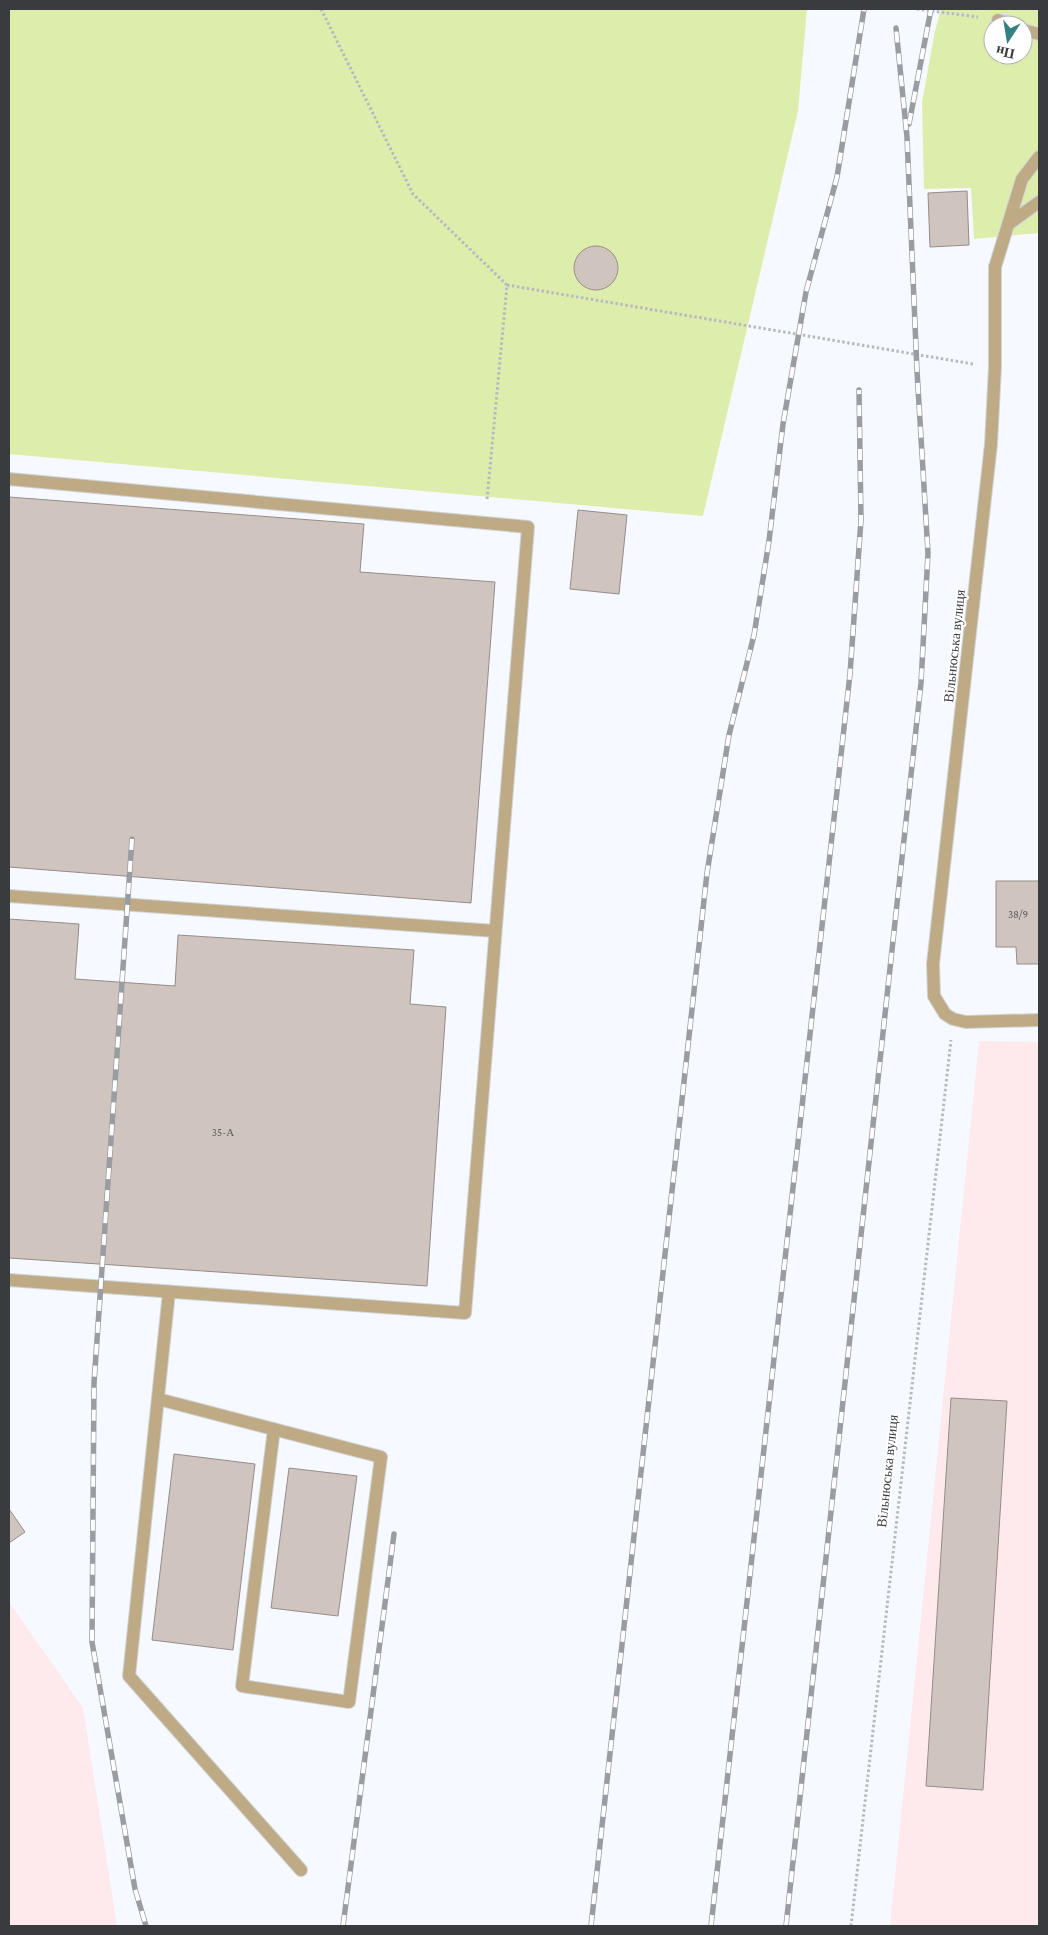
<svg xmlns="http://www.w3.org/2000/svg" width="1048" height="1935" viewBox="0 0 1048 1935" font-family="'Crimson Pro',serif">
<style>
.industrial{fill:#fee9ec}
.green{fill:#ddeeac;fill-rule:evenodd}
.building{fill:#cfc5be;stroke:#968c87}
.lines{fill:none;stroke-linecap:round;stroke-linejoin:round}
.lane-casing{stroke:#d0d3d9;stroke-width:14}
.street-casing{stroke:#d0d3d9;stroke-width:14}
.path{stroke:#b7b9bf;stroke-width:3;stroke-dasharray:2.5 2.5;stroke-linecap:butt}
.lane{stroke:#beab85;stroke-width:12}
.street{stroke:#beab85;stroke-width:12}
.rail-casing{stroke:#999ca1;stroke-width:5.5}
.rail{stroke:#fff;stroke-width:4;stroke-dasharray:11;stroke-linecap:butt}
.labels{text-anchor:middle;stroke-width:4;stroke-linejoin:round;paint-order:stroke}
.number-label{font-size:11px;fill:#5e5e5f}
.street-label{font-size:14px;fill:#393b3f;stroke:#fff}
</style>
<rect width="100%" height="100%" fill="#f6f9ff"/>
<g class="industrial">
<polygon points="979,1041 1039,1042 1039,1926 890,1926"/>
<polygon points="9,1602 83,1708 117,1926 9,1926"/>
</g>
<g class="green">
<polygon points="9,9 807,9 798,111 703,516 9,454"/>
<path d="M941,9H1039V233L974,239L971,188L924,189L922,102L935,31ZM993,25H1023V55H993Z"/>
</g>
<g class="building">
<polygon points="967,191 969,245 930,247 928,193"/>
<circle cx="596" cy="268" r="22"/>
<polygon points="9,497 364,524 360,572 495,582 471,903 9,867"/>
<polygon points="578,510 627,515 619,594 570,589"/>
<polygon points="996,881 1039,881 1039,964 1017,964 1016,947 996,947"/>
<polygon points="9,919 79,924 75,979 175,986 178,935 414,950 410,1004 446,1007 427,1286 9,1258"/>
<polygon points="951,1398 1007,1401 983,1790 926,1786"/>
<polygon points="174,1454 255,1464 233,1650 152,1640"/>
<polygon points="289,1468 357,1476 338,1616 271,1608"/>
<polygon points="9,1509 25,1532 9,1543"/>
</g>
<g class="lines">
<g class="lane-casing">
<g id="lane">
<polyline points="998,20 1011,25"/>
<polyline points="1023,30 1039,34"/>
<polyline points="1010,223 1039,202"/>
<polyline points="995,267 1022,179 1039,157"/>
<polyline points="9,479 528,527 465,1313 9,1280"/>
<polyline points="9,896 495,931"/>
<polyline points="169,1292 129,1676 301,1870"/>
<polyline points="158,1399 381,1457 349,1702 242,1686 274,1429"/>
</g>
</g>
<g class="street-casing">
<polyline id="street" points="995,267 995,367 991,444 933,964 934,996 945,1014 953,1019 966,1022 1039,1020"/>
</g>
<g class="path">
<polyline points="321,9 413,194 507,285 487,500"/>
<polyline points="917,9 978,17"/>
<polyline points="507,285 973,364"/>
<polyline points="851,1926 951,1040"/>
</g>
<use href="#lane" class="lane"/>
<use href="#street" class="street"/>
<g class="rail-casing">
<g id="rail">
<polyline points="909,124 931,9"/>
<polyline points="132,839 94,1383 92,1642 135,1889 146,1926"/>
<polyline points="343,1926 394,1534"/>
<polyline points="591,1926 707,873 729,735 754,635 769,541 783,424 806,292 837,177 864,9"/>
<polyline points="711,1926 850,674 861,520 859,390"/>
<polyline points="786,1926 921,683 928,553 917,371 907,137 896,28"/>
</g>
</g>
<use href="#rail" class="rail"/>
</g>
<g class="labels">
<g class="number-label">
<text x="1018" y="918">38/9</text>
<text x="223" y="1136">35-А</text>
</g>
<g class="street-label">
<text transform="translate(954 646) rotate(-84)" y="5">Вільнюська вулиця</text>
<text transform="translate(887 1471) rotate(-84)" y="5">Вільнюська вулиця</text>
</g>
</g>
<rect width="1048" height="1935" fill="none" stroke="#393b3f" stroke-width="20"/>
<g transform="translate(1008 40) rotate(192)"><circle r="24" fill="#ffffff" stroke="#b0b1b2"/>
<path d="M0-4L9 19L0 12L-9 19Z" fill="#378082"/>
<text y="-8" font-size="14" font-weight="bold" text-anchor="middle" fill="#393b3f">Пн</text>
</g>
</svg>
